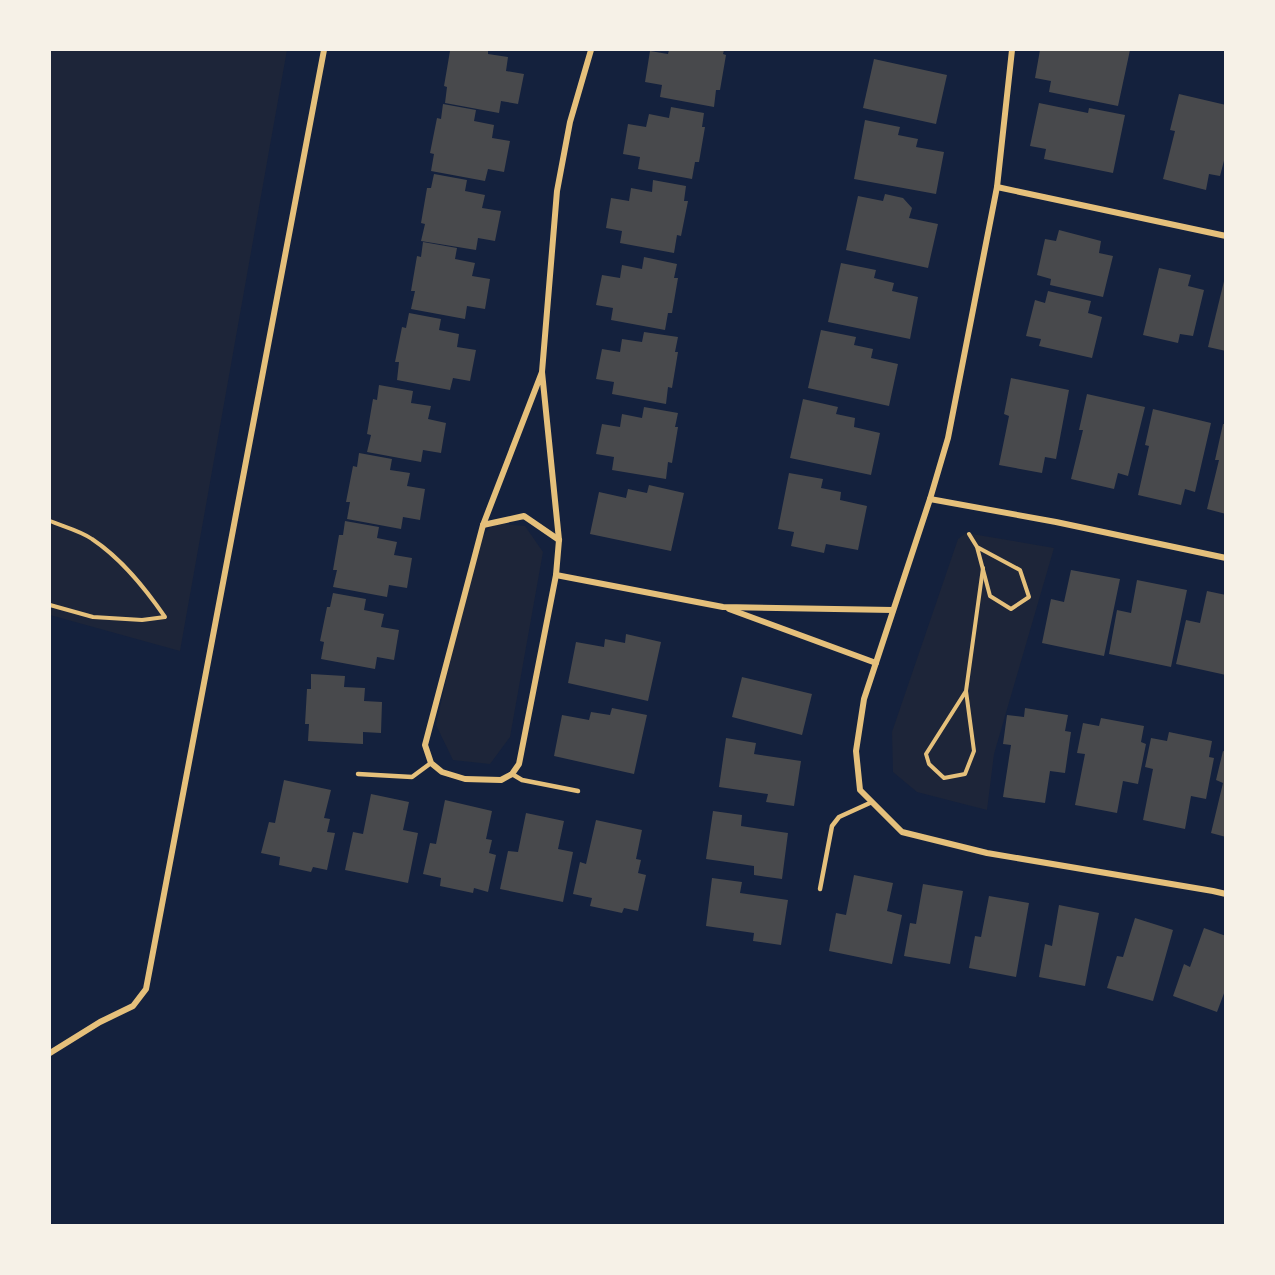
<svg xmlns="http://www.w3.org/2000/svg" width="1275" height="1275" viewBox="0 0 1275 1275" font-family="Ubuntu,sans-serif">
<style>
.green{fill:#1d2539}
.building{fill:#48494c}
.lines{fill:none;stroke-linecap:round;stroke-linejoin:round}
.path{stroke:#e5c07b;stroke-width:4}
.service{stroke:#e5c07b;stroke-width:4.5}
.minor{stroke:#e5c07b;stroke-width:6}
</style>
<rect width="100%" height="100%" fill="#14213d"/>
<g class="green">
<polygon points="50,50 287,50 180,651 50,615"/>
<polygon points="493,523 525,526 543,552 510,737 490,764 453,760 436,725 476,545"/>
<polygon points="966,533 1054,548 994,754 987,810 917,792 893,772 892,732 958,539"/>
</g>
<g class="building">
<polygon points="454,50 488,50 488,54 508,57 506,71 524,74 518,104 501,101 499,113 445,103 447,87 444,86 450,51 454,51"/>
<polygon points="669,50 724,50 723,54 726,55 720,90 716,90 714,107 660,97 662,85 645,82 650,51 668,54"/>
<polygon points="1040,50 1130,50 1118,106 1049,92 1051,81 1035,78"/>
<polygon points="874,59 947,75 936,124 863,108"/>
<polygon points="1179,94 1226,105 1226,153 1220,176 1209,174 1206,190 1163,179 1175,131 1170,130"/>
<polygon points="1039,103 1088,113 1089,108 1125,115 1113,173 1044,159 1046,149 1030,146"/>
<polygon points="443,104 476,110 474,121 494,125 492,138 510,141 504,172 488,169 485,181 431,171 434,154 430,153 437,118 441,119"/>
<polygon points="671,107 704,113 702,127 705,127 699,162 695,162 692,179 638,169 640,157 623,154 628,124 646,127 649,114 669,118"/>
<polygon points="865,120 900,127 898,135 918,139 916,147 944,152 936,194 854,179"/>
<polygon points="434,174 467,180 465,191 485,195 482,208 501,211 495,241 478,238 476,250 421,241 425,224 421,223 427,188 431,188"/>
<polygon points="653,180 686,186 684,201 688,201 681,236 677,235 674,253 620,243 622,231 606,228 611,198 629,201 631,188 652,192"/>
<polygon points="885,194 903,198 912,208 909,218 938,224 928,268 846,250 858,196 883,201"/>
<polygon points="1059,230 1101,241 1099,253 1113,256 1103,297 1050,285 1051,279 1037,275 1045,239 1056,241"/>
<polygon points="423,242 457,248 455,259 475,263 472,276 490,279 485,309 467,306 465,319 411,309 415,291 411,291 417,256 421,257"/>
<polygon points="644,257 677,264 674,278 678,278 672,313 668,313 665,330 611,320 613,308 596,305 602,275 620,278 622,265 642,269"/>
<polygon points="841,263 876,270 874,278 894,283 892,291 918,297 910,339 828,322"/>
<polygon points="1159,268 1191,275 1188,286 1204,290 1193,336 1180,334 1178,343 1143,335"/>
<polygon points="1225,277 1226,277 1226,351 1208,347"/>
<polygon points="1048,291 1091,301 1088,313 1102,317 1092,358 1039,346 1041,339 1026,336 1035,300 1045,303"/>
<polygon points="409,313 441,319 439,330 459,334 457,347 476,350 470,381 453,378 450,390 397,380 399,362 395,362 402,327 406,328"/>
<polygon points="821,330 856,337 854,345 873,349 871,358 898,364 889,406 808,388"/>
<polygon points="644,332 678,337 675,352 678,352 672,388 668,387 666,404 612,394 614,382 596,379 602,349 620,352 622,339 642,342"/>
<polygon points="1011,378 1069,390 1056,459 1045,457 1042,473 999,465 1009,416 1004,414"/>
<polygon points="379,385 413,391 411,403 431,406 428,419 446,423 441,453 423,450 421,462 367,452 371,435 367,434 373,399 377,400"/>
<polygon points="1087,394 1145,407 1128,476 1118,473 1114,489 1071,479 1083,430 1079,430"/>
<polygon points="803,399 838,407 836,414 855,418 854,427 880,433 871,475 790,458"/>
<polygon points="644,407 678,413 675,427 678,427 672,463 668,462 666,479 612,470 614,457 596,454 602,424 620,427 622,414 642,418"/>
<polygon points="1153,409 1211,423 1195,492 1185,489 1181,505 1138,495 1149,446 1145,445"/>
<polygon points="1223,424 1226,424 1226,514 1207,509 1219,460 1215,460"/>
<polygon points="359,453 392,459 390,470 410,473 407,486 425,489 420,520 403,517 401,529 347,519 350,502 346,502 353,466 357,467"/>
<polygon points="789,473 823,479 821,488 841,492 840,500 867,506 858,550 826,544 824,553 791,546 794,532 778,529"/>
<polygon points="649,485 684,493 671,551 590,534 599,492 626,498 628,489 647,493"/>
<polygon points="345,521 379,527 377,538 397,542 394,555 412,558 407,588 389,585 387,597 333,587 337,570 333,570 339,535 343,535"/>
<polygon points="1071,570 1120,579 1104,656 1042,643 1051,599 1064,602"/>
<polygon points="1137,580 1187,590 1171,667 1109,654 1117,610 1131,613"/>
<polygon points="1207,591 1226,595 1226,675 1176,664 1186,620 1200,623"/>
<polygon points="333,593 366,599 364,610 384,614 381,627 399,630 394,660 377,657 375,669 321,659 324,642 320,641 327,607 330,607"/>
<polygon points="626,634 661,642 648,701 568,683 576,642 604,647 605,639 625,643"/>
<polygon points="311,674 345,676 344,687 365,688 364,701 382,702 381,733 363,732 363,744 308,741 309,724 305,724 307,689 311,689"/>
<polygon points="742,677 812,694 802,735 732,717"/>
<polygon points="612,708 647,715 634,774 554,756 562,715 589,720 591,712 610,715"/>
<polygon points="1025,708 1068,715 1065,731 1071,732 1065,773 1050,771 1045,803 1003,797 1011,745 1003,744 1007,715 1024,717"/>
<polygon points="1101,718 1144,726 1141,742 1146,744 1138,784 1123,781 1117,813 1075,805 1085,754 1077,753 1083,723 1099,726"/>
<polygon points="1169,732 1212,741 1209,757 1214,758 1206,799 1191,796 1185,829 1143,820 1153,769 1145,767 1151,738 1167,741"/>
<polygon points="726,738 756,743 754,754 801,761 794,806 766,802 768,794 719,787"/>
<polygon points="1223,751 1226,752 1226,837 1211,833 1223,783 1216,780"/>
<polygon points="284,780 331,790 324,818 330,819 327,832 335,833 327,870 313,867 311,872 279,865 280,857 261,853 269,822 275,823"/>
<polygon points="371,794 409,802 403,830 418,833 408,883 345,870 353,832 363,834"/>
<polygon points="445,800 492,811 486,839 492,840 489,853 496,855 488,892 474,888 473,893 440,886 441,878 423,874 430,843 436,844"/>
<polygon points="713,811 742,815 741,826 788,833 782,879 754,875 754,866 706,859"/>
<polygon points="526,813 564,821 558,849 573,852 563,902 500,889 508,851 518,852"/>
<polygon points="596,820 642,830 636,859 641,860 638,873 646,875 638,911 624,908 622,913 590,906 592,898 573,894 580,862 586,864"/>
<polygon points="854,875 893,883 887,911 902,915 892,964 829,951 836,913 846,915"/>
<polygon points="712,878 742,882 740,893 788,900 781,945 753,941 754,933 706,926"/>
<polygon points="923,884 963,891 950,964 904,956 910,923 916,924"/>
<polygon points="989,896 1029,903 1016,977 969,968 975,936 981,937"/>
<polygon points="1059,905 1099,913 1085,986 1039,977 1045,944 1052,946"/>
<polygon points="1135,918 1173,930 1153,1001 1107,988 1117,956 1123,957"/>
<polygon points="1204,928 1226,936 1226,988 1217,1012 1173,996 1184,964 1190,967"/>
</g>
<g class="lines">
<g class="path">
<path d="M50,521C62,526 81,531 92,539C122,559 145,588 165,617L142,620L93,617L50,605"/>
<polyline points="969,534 977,547 990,596 1011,609 1029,597 1020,570 977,547"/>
<polyline points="966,691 974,751 965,774 944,778 929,764 926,754 966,691 983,568"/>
</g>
<g class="service">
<polyline points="358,774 412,777 431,763"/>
<polyline points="512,774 522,780 578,791"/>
<polyline points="820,889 832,826 839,817 872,802"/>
</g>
<g class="minor">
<polyline points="1012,50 997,187 948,438 930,499 864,699 856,751 860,790 902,832 987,853 1213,891 1226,894"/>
<polyline points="997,187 1226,236"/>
<polyline points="542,372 483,525 425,745 431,763 442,772 465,779 501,780 512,774 519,764 556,575 559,540 542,372 557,191 570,122 591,50"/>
<polyline points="930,499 1056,522 1226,558"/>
<polyline points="483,525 524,516 559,540"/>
<polyline points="556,575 723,607 893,610"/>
<polyline points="729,609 876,663"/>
<polyline points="50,1053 100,1022 133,1006 146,989 324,50"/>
</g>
</g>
<rect width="1275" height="1275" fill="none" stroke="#f6f1e7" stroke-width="102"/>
</svg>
